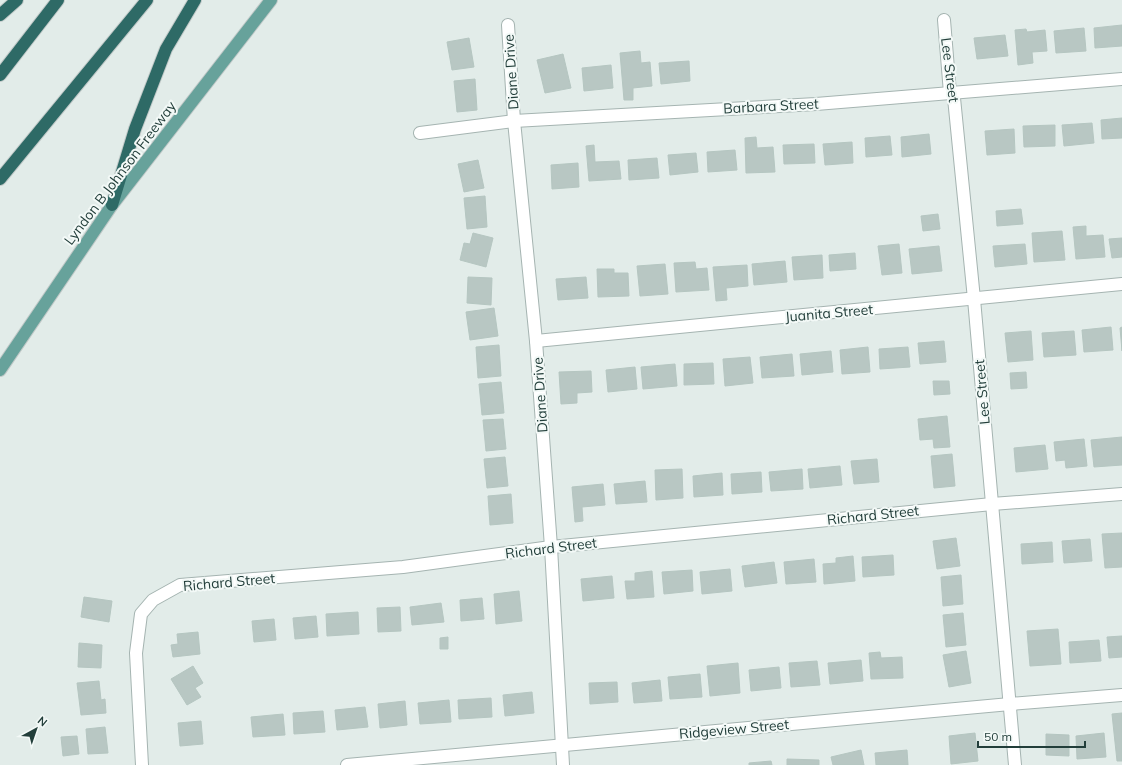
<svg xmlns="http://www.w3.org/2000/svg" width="1122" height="765" viewBox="0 0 1122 765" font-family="Mulish,sans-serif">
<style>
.building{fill:#b8c7c3;stroke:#b5c6c1}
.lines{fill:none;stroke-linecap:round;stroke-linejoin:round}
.minor-casing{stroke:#a5b4b1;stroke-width:14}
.major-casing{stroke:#c1c9c8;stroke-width:14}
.highway-casing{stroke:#c1c9c8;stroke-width:14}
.minor{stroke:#fff;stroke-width:12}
.major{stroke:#67a29b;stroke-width:12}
.highway{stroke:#2e6a66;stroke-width:12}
.labels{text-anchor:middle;stroke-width:4;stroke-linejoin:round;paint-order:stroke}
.street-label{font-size:14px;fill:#223e3a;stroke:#f3f9f7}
</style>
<rect width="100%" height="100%" fill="#e2ece9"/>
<g class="building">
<polygon points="1122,25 1122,46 1095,48 1094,28"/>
<polygon points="1084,28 1086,51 1056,53 1054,31"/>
<polygon points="1026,29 1027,32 1045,30 1047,51 1032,52 1033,63 1018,65 1015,30"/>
<polygon points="1005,35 1008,56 977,59 974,38"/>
<polygon points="469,38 474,67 452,70 447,42"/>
<polygon points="640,51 641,63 650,62 652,86 633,88 633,100 624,100 620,53"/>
<polygon points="563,54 571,88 545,93 537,60"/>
<polygon points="689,61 690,81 661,84 659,63"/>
<polygon points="611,65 613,88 584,91 582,68"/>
<polygon points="475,79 477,110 457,112 454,81"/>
<polygon points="1122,118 1122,138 1102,139 1101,120"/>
<polygon points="1092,123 1094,143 1064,146 1062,125"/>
<polygon points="1055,125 1055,146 1024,147 1023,126"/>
<polygon points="1014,129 1015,153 987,155 985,131"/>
<polygon points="929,134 931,154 902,157 901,137"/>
<polygon points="890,136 892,155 866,157 865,138"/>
<polygon points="756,137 757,148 773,147 775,172 746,173 745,138"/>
<polygon points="852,142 853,163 825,165 823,144"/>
<polygon points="814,144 815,163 784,164 783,145"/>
<polygon points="594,145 595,162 619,161 621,179 589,181 586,146"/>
<polygon points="735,150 737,170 708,172 707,152"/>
<polygon points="696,153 698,172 670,175 668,155"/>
<polygon points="657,158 659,178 629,180 628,160"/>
<polygon points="478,160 484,188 464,192 458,164"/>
<polygon points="578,163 579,187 552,189 551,165"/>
<polygon points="485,196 487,227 467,229 464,198"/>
<polygon points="1021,209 1023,224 997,226 996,211"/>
<polygon points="938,214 940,229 923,231 921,216"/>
<polygon points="1086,226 1086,236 1103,235 1105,257 1076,259 1073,227"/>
<polygon points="1062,231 1065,260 1034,262 1032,233"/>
<polygon points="473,233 493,238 486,267 460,260 464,243 470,244"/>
<polygon points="1122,238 1122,257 1112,258 1109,239"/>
<polygon points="899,244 902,273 882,275 878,246"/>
<polygon points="1025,244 1027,264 995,267 993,246"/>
<polygon points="939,246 942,271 912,274 909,249"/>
<polygon points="855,253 856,269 830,271 829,255"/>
<polygon points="822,255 823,278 794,280 792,257"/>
<polygon points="785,261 787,282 754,285 752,264"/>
<polygon points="695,262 696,269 707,268 709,290 676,292 674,263"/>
<polygon points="665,264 668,294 640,296 637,266"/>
<polygon points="747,265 748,286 726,288 727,300 716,301 713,267"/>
<polygon points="597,269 614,269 614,273 628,273 629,296 598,297"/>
<polygon points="468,277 492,278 491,305 467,303"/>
<polygon points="586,277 588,298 558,300 556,279"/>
<polygon points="494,308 498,336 470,340 466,312"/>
<polygon points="1111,327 1113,350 1084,352 1082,330"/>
<polygon points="1122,327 1122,351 1120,328"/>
<polygon points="1031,331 1033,360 1008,362 1005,333"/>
<polygon points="1074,331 1076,355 1044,357 1042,333"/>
<polygon points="944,341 946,362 920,364 918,343"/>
<polygon points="499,345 501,376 478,378 476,347"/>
<polygon points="868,347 870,372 842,374 840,350"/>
<polygon points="908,347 910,367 880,369 879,349"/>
<polygon points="831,351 833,372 802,375 800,354"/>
<polygon points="792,354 794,376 762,378 760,357"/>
<polygon points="750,357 753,383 725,386 723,359"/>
<polygon points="713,363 714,384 684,385 684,364"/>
<polygon points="675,364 677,386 643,389 641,367"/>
<polygon points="635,367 637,389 608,392 606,370"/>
<polygon points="591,371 592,392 577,393 577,403 561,404 559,372"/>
<polygon points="1026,372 1027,388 1011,389 1010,373"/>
<polygon points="933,381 949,381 950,394 934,395"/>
<polygon points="501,382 504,413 482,415 479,384"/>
<polygon points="947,416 950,447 934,448 933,439 920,440 918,419"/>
<polygon points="503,419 506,449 486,451 483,420"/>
<polygon points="1122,437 1122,465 1094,467 1091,440"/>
<polygon points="1084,439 1087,466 1066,468 1065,460 1056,461 1054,442"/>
<polygon points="1045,445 1048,469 1016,472 1014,448"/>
<polygon points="952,454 955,486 934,488 931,456"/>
<polygon points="505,457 508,486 487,488 484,459"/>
<polygon points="877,459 879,482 854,484 851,461"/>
<polygon points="840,466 842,485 810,488 808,469"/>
<polygon points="682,469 683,498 656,500 655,470"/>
<polygon points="802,469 803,489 771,491 769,472"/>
<polygon points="761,472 762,492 732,494 731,474"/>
<polygon points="722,473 723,495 694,497 693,476"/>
<polygon points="645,481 647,502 616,504 614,484"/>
<polygon points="603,484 605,505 582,507 583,521 575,522 572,487"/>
<polygon points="511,494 513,523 490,525 488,496"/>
<polygon points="1122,533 1122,567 1105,568 1102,534"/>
<polygon points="956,538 960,566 937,569 933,541"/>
<polygon points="1090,539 1092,561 1064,563 1062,541"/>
<polygon points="1052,542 1053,562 1022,564 1021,544"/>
<polygon points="893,555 894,575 863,577 862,557"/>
<polygon points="853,556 855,581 824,584 823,564 836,563 836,558"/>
<polygon points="814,559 816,582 786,584 784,562"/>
<polygon points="774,562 777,583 745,587 742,566"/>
<polygon points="730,569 732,591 702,594 700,572"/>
<polygon points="692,570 693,591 664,594 662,572"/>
<polygon points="652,571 654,597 627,599 625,581 635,581 635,573"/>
<polygon points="961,575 963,604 943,606 941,577"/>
<polygon points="612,576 614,598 583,601 581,579"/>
<polygon points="519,591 522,621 496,624 494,594"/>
<polygon points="84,597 112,601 109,622 81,617"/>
<polygon points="482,598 484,619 461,621 460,600"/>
<polygon points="441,603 444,622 412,625 410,607"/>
<polygon points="400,607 401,631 378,632 377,608"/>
<polygon points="358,612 359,634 327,636 326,614"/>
<polygon points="963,613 966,645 946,647 943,615"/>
<polygon points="316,616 318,637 295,639 293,618"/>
<polygon points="274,619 276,640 254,642 252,621"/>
<polygon points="1058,629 1061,664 1030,666 1027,631"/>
<polygon points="198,632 200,654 173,657 171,645 178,644 177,634"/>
<polygon points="1122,636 1122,657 1109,658 1107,637"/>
<polygon points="448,637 448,649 440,649 440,638"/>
<polygon points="1099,640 1101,661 1070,663 1069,642"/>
<polygon points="79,643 102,645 101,668 78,667"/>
<polygon points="966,651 971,683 949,687 943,655"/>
<polygon points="880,652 881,658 902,657 903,678 871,679 869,653"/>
<polygon points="861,660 863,681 830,684 828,663"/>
<polygon points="817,661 820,685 791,687 789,663"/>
<polygon points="738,663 740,693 710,696 707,666"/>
<polygon points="193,666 203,683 195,688 201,697 187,705 171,679"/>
<polygon points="779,667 781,688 751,691 749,670"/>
<polygon points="700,674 702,697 670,699 668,677"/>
<polygon points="660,680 662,701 634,703 632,683"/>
<polygon points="99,681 101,700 105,699 106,713 81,715 77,683"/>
<polygon points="617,682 618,702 590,704 589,683"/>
<polygon points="532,692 534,713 505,716 503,695"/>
<polygon points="491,698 492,717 459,719 458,700"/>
<polygon points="449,700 451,722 420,724 418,703"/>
<polygon points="405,701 407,725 380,728 378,704"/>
<polygon points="365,707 368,727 337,730 335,710"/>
<polygon points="323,711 325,732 294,734 293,713"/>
<polygon points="1122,713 1122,761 1117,761 1112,714"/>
<polygon points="283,714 285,735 253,737 251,717"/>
<polygon points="201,721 203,744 180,746 178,723"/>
<polygon points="105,727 108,753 88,754 86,729"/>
<polygon points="975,733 978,761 951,764 949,736"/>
<polygon points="1104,733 1106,757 1077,759 1076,736"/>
<polygon points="1046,734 1069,735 1069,756 1046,755"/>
<polygon points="77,736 79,754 63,756 61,737"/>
<polygon points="861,750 864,765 833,765 831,757"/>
<polygon points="907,750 908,765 876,765 875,753"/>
<polygon points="787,759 819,760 819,765 787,765"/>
<polygon points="771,761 772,765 749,765 749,763"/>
</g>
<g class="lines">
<g class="minor-casing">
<g id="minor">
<polyline points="944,20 950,93 954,98 974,299 1015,765"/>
<polyline points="508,25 514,121 536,341 551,547 563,765"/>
<polyline points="420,133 514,121 816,104 1122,79"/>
<polyline points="536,341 1122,284"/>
<polyline points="142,765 136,653 141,614 153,600 180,585 403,567 551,547 992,504 1122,494"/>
<polyline points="347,765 1010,704 1122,695"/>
</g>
</g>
<g class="major-casing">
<polyline id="major" points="0,370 112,205 271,0"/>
</g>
<g class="highway-casing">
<g id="highway">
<polyline points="0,15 17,0"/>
<polyline points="0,75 58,0"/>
<polyline points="0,179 147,0"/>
<polyline points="112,205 135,129 166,49 195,0"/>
</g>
</g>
<use href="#minor" class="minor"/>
<use href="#major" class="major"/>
<use href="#highway" class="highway"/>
</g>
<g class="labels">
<g class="street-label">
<text transform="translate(950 70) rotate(83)" y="5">Lee Street</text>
<text transform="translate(511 72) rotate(-94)" y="5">Diane Drive</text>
<text transform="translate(771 106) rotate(-3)" y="5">Barbara Street</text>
<text transform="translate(120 173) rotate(-53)" y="5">Lyndon B Johnson Freeway</text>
<text transform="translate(829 313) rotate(-5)" y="5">Juanita Street</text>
<text transform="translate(982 392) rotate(-95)" y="5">Lee Street</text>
<text transform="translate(540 395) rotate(-94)" y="5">Diane Drive</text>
<text transform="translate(873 515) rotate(-6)" y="5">Richard Street</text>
<text transform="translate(551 548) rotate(-7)" y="5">Richard Street</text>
<text transform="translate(229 582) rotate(-5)" y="5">Richard Street</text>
<text transform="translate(734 729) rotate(-5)" y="5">Ridgeview Street</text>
</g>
</g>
<g transform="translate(36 729) rotate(40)" stroke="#f3f9f7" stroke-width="3" paint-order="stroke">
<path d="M0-3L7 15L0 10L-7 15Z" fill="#223e3a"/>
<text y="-6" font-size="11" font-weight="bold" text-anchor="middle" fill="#223e3a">N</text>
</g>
<path d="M978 741v6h107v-6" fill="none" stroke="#223e3a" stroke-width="2"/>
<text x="984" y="741" font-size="12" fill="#223e3a" stroke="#f3f9f7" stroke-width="3" paint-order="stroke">50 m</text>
</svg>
